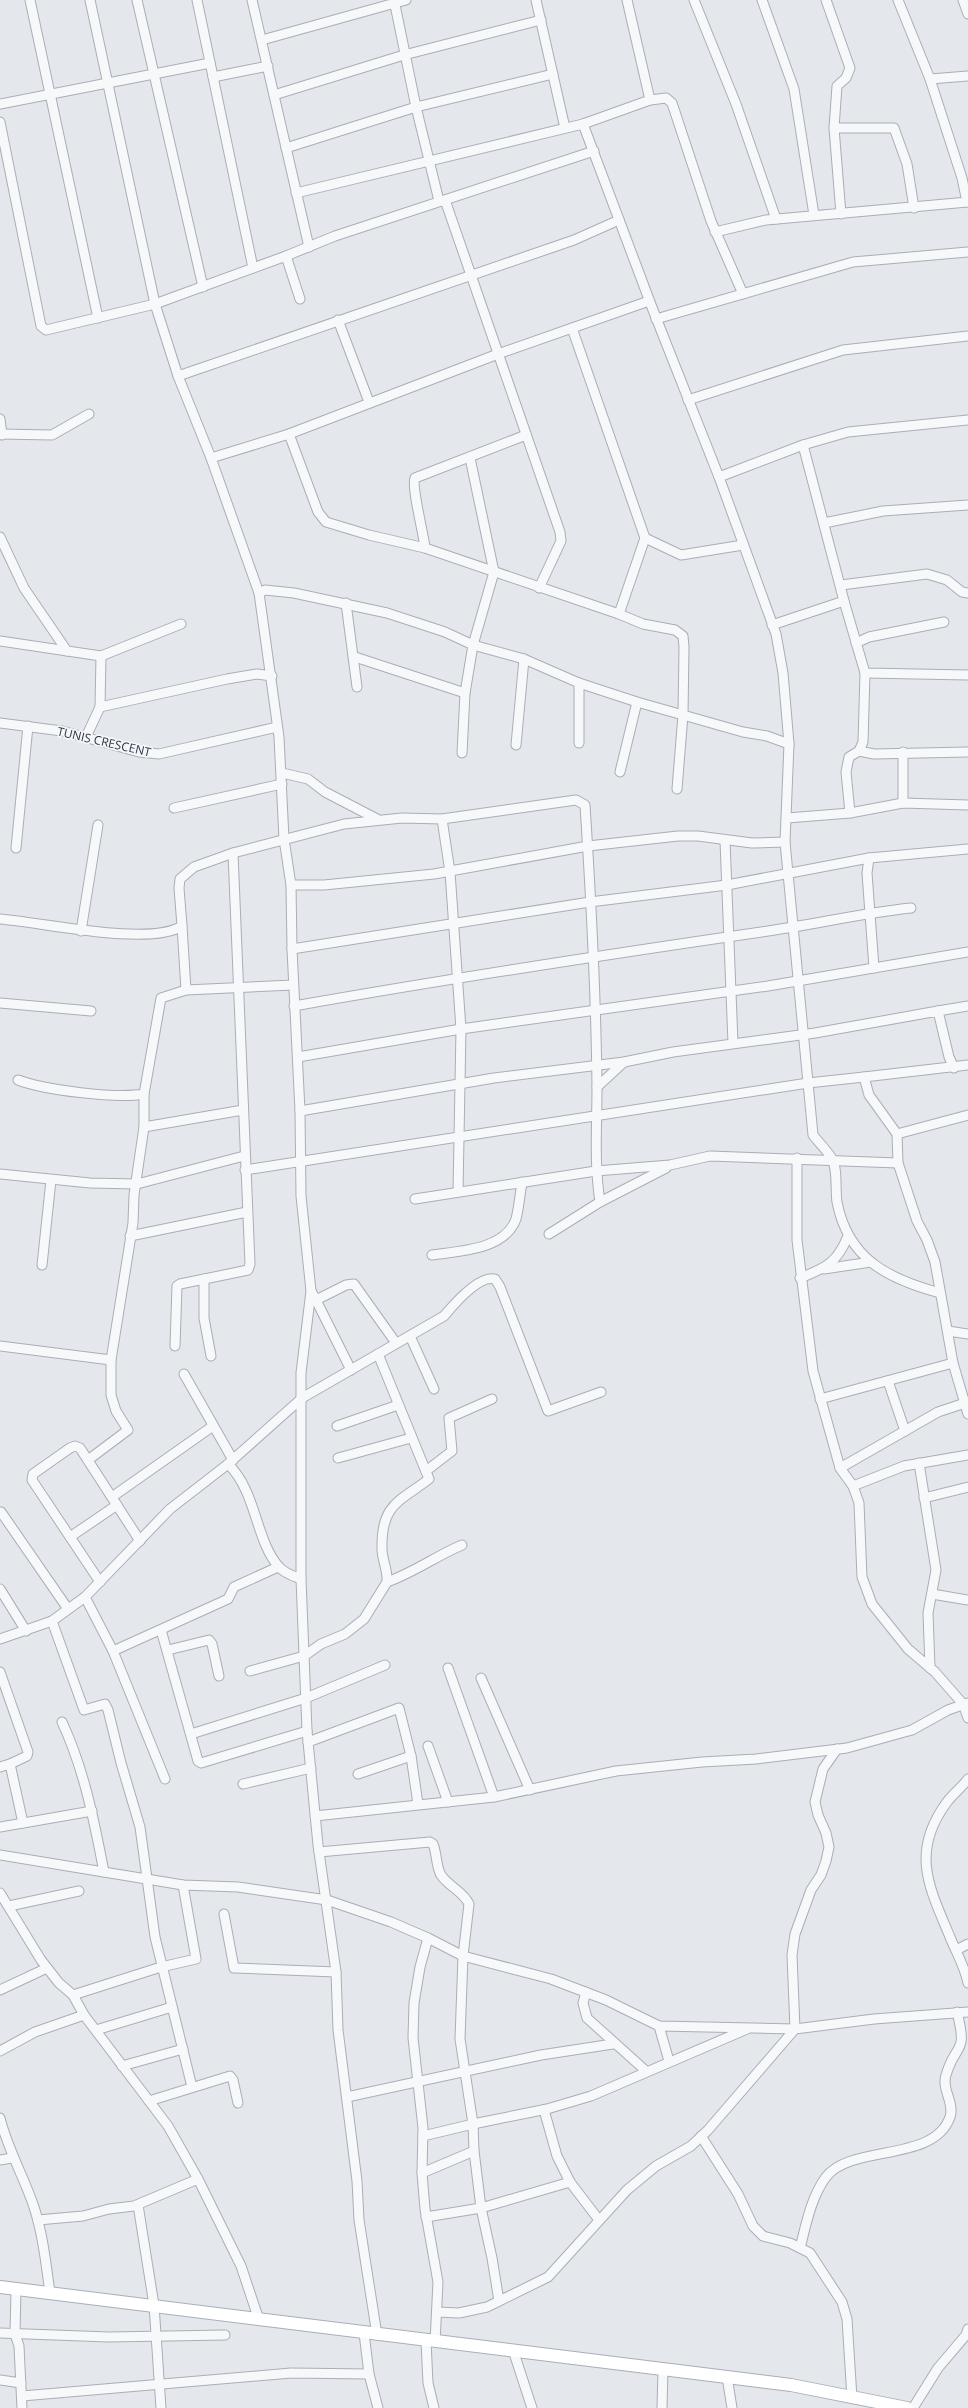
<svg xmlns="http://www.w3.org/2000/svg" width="968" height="2408" viewBox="0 0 968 2408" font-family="'Open Sans',sans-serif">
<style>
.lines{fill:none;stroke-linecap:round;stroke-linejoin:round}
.street-casing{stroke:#a9aeb7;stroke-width:11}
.secondary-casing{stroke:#a9aeb7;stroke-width:14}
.street{stroke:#f7f8fa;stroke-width:9}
.secondary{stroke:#fff;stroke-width:12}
.labels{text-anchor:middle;stroke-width:3.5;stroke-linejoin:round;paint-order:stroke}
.street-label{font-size:12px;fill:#2b3445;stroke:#f4f6f9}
</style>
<rect width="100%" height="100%" fill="#e4e7ec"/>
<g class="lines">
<g class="street-casing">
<g id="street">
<polyline points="30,0 98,318"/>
<polyline points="90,0 155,304 178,376 574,240 619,220"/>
<polyline points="137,0 203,287"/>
<polyline points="197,0 253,268"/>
<polyline points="252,0 309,247"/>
<polyline points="394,0 416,107 439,201"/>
<polyline points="536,0 565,128"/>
<path d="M627,0L650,100L583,124L653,310L719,477L776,634L783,673L789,744L785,842L813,1135C819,1143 827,1150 832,1159C838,1170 835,1189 837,1202C848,1259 888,1279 940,1293"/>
<polyline points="694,0 736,104 776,219"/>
<polyline points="762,0 794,89 814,215"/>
<polyline points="826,0 850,68 846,78 837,86 834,128 841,214"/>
<polyline points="898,0 930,79 968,76"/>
<polyline points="963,0 968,14"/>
<polyline points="262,40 406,0"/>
<polyline points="213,77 268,66"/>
<polyline points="930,79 962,178 967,202"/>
<polyline points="274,95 404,55 541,20"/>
<polyline points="650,100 666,98 672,103 711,221 743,294"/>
<polyline points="0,104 210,63"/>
<polyline points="0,122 41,326 46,330 155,304 286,256 335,236 594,151"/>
<polyline points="834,128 894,128 907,164 914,208"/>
<polyline points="286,148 416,107 553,74"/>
<polyline points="296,193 583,124"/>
<polyline points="445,200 560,532 561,541 539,588"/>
<polyline points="715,232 766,220 968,202"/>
<polyline points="286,256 300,299"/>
<polyline points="656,319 853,262 968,252"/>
<polyline points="338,320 369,402"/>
<polyline points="572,328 645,538 619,614"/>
<polyline points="178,376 211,458 259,593 279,737 284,839 291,885 292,949 300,1111 301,1196 311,1291 301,1373 301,1579 307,1731 318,1845 336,1972 338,2030 357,2181 359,2220 377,2335"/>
<polyline points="688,400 843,350 968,336"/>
<polyline points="0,419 2,435"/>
<polyline points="0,434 52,435 89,414"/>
<polyline points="289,434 318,512 326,522 369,535 425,548 619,614 643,624 675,630 683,636 684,647 683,715 677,789"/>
<polyline points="803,445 844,601 865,673 968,675"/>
<polyline points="211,458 289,434 498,354 649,301"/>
<polyline points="719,477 803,445 848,432 968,420"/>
<polyline points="824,523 883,511 968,505"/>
<polyline points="0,537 24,588 67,651"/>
<polyline points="645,538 681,555 743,545"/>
<path d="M425,548C424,535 411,486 415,478L526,435"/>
<polyline points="841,585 927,574 947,580 962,592 968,593"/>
<polyline points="259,593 265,590 294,593 387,613 445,632 473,645 524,659 579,683 637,702 743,732 767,736 789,744"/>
<polyline points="346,603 357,687"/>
<polyline points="772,625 844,601"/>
<polyline points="0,641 101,656 181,624"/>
<polyline points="856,643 869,637 944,622"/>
<polyline points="355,657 465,693"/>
<polyline points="100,707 227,679 257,674 272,676"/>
<polyline points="0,723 62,731 139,752 159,754 277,727"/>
<polyline points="86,737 100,707 101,656"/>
<polyline points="579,743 579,683"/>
<polyline points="516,745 524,659"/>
<polyline points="859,751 874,754 968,752"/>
<polyline points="903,752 903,803"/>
<polyline points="462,753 465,693 473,645 494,572 470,458"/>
<polyline points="620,772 637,702"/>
<polyline points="282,773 308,779 325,792 377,819"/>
<polyline points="174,808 282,784"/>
<polyline points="850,813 846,772 849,757 859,751 863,742 865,673"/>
<polyline points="787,818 850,813 903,803 968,805"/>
<path d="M442,819L576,800L585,805C591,898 596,993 597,1087C597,1127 594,1162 600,1202"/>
<polyline points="725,841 733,1043"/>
<polyline points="16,848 28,726"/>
<polyline points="869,858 968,849"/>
<polyline points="291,885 324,885 434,874 588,846 678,836 698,836 752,843 785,842"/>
<path d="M0,919C41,922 149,947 182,926L179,888L180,879L194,867L233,853L344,824L402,818L442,819L450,872L461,1029L458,1192"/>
<polyline points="182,926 186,990 293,985"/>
<polyline points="81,931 98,825"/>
<polyline points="292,949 590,902 727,885 869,858 867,873 874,968"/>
<polyline points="0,1003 91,1011"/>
<path d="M294,1006C452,978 610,954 768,931C816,924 863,913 911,908"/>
<polyline points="938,1011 968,1006"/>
<polyline points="298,1057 461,1029 768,986 968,952"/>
<polyline points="968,1065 864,1077 869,1095 897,1134 898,1163 917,1221 927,1240 935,1262 953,1363 968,1414"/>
<path d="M18,1080C44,1090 116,1099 144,1094L161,998L186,990"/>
<polyline points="597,1087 624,1062"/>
<polyline points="300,1111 494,1078 624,1062 673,1052 815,1033 938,1011 949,1057 954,1068"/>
<polyline points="144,1127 243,1110"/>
<polyline points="897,1134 968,1115"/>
<polyline points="797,1158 797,1240 813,1371 840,1468 853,1486 859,1503 862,1577 872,1604 908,1649 935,1672 963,1704 968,1718"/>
<polyline points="245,1170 808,1083 864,1077"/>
<polyline points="0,1174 90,1183 137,1184 244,1156"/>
<polyline points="415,1199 596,1171 670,1165 710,1156 898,1163"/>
<polyline points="549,1234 600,1202 666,1168"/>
<polyline points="130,1236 247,1212"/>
<path d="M432,1255C459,1251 505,1250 516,1219C519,1207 520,1194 522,1182"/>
<polyline points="42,1265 51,1180"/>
<polyline points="824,1269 871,1262"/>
<path d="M800,1278C826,1268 837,1263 848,1236"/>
<polyline points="204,1279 204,1318 211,1356"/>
<polyline points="311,1291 316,1300 346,1285 354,1284 396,1343"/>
<polyline points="316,1300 351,1370"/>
<polyline points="948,1331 968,1334"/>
<polyline points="410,1336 434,1389"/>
<polyline points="0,1346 111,1360 133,1223 134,1195 144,1127 144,1094"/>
<polyline points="175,1346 177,1286 180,1284 248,1270 250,1264 233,853"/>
<polyline points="184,1374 233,1460"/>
<polyline points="888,1381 905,1431"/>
<polyline points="820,1399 953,1363"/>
<polyline points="337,1426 398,1405"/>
<polyline points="338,1458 411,1438"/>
<polyline points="88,1460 128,1430 116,1411 111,1395 111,1360"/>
<polyline points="919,1463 936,1570 928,1613 930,1668"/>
<path d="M228,1464C257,1492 255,1540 279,1567C284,1573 293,1576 301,1579"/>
<polyline points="840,1468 938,1412 965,1403"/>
<polyline points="426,1471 452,1451 449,1418 492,1399"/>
<polyline points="853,1486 904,1466 968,1455"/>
<polyline points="112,1497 213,1426"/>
<polyline points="924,1498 968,1487"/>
<polyline points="1,1512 68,1609"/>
<polyline points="70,1537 117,1505"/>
<polyline points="100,1582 32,1480 33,1474 70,1448 75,1446 80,1448 140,1541"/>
<path d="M387,1582C413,1573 436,1556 462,1545"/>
<polyline points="0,1589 26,1631"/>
<polyline points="932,1594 968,1600"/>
<polyline points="85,1597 113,1651 165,1779"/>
<polyline points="52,1621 84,1710 105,1704 108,1710 121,1763 140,1827 155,1937 192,2087"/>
<polyline points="161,1630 198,1761 201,1763 307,1731"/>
<path d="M0,1639L52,1621L85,1597L170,1509L228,1464L302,1398L444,1316C454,1304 479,1275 495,1279L500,1287L548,1411L601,1392"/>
<polyline points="168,1650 209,1640 212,1644 219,1676"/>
<polyline points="113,1651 228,1599 234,1587 278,1567"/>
<polyline points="448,1668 494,1797"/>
<path d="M250,1671L304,1656L321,1644L345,1634L364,1619L387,1582C388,1570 382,1560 382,1549C381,1504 399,1502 429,1479L378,1354"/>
<polyline points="0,1672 28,1752 27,1756 10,1764"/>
<polyline points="481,1678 530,1790"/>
<path d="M62,1722C84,1769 94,1820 104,1872"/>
<polyline points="191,1734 306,1698 385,1665"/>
<polyline points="308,1742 399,1708 411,1756 418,1804"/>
<polyline points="428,1746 448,1802"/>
<polyline points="0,1767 10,1764 23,1823"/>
<polyline points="358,1774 411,1756"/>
<path d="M968,1779C962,1787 953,1794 947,1802C910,1852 929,1887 950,1937C956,1952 965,1967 968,1983"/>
<polyline points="243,1784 311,1768"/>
<polyline points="315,1816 494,1797 616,1771 702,1762 756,1759 847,1748 912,1730 948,1710 968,1703"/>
<polyline points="0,1827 92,1811"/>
<path d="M319,1852L430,1842L433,1844C437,1853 436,1867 441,1875C449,1887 463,1891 469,1904L463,1956L460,2039L473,2124L474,2151L481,2208L492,2258L499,2301"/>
<polyline points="0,1855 183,1885 238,1887 327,1900 391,1922 428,1938 463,1956 551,1979 606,2000 659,2026 795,2029 874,2019 968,2012"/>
<polyline points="0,1893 41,1960 59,1983 73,1995 84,2015 168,2126 198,2179 241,2266 258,2317"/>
<polyline points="9,1906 79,1891"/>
<polyline points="224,1914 234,1968 336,1972"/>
<polyline points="428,1938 420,1967 414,2003 413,2038 423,2128 422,2173 425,2209 438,2282 435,2342"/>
<polyline points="956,1950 968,1944"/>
<polyline points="0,1990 47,1968"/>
<polyline points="586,1992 583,2003 587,2018 646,2071"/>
<polyline points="73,1995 161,1967 196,1959 183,1885"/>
<polyline points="659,2026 669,2061"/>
<polyline points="96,2030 172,2007"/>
<polyline points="0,2051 35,2032 84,2015"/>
<polyline points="122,2066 183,2049"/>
<polyline points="347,2097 541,2055 613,2044"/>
<polyline points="149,2101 230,2076 233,2080 238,2103"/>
<polyline points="544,2110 557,2156 570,2182 599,2220"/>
<path d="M0,2118C8,2150 24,2177 34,2207C43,2235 46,2264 50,2293"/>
<polyline points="423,2136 473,2124 547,2109 591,2096 747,2029"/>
<polyline points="701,2136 738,2194 753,2226 763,2236 790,2243 810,2253 842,2302 847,2319 852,2398"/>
<polyline points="0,2160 12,2158"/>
<polyline points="422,2173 474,2151"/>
<polyline points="138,2205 154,2305 161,2408"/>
<polyline points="426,2217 481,2208 570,2182"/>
<polyline points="38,2220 83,2216 109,2209 134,2206 198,2179"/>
<path d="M800,2248C806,2225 811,2197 826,2177C851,2144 934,2163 950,2117C955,2103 941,2089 946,2075C956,2041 968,2056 957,2012"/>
<polyline points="16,2289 15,2334 19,2346 22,2408"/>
<polyline points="437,2312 459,2313 487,2307 548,2277 627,2190 656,2166 691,2146 708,2130 795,2029 792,1955 795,1934 811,1890 821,1875 826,1861 829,1847 826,1833 818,1815 815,1802 823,1769 837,1749"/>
<polyline points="0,2333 109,2337 225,2335"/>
<polyline points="364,2333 369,2374 378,2408"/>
<polyline points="426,2341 428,2383 434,2408"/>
<polyline points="513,2350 532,2408"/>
<polyline points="727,2377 732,2408"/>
<polyline points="0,2380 21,2383"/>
<polyline points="22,2396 291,2373 369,2374"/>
<polyline points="662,2408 663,2370"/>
<polyline points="913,2408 938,2368 966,2335 968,2329"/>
</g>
</g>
<g class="secondary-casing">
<polyline id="secondary" points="0,2287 727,2377 791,2385 907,2408"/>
</g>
<use href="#street" class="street"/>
<use href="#secondary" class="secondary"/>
</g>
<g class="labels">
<g class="street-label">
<text transform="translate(104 742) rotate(13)" y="4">TUNIS CRESCENT</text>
</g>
</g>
</svg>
